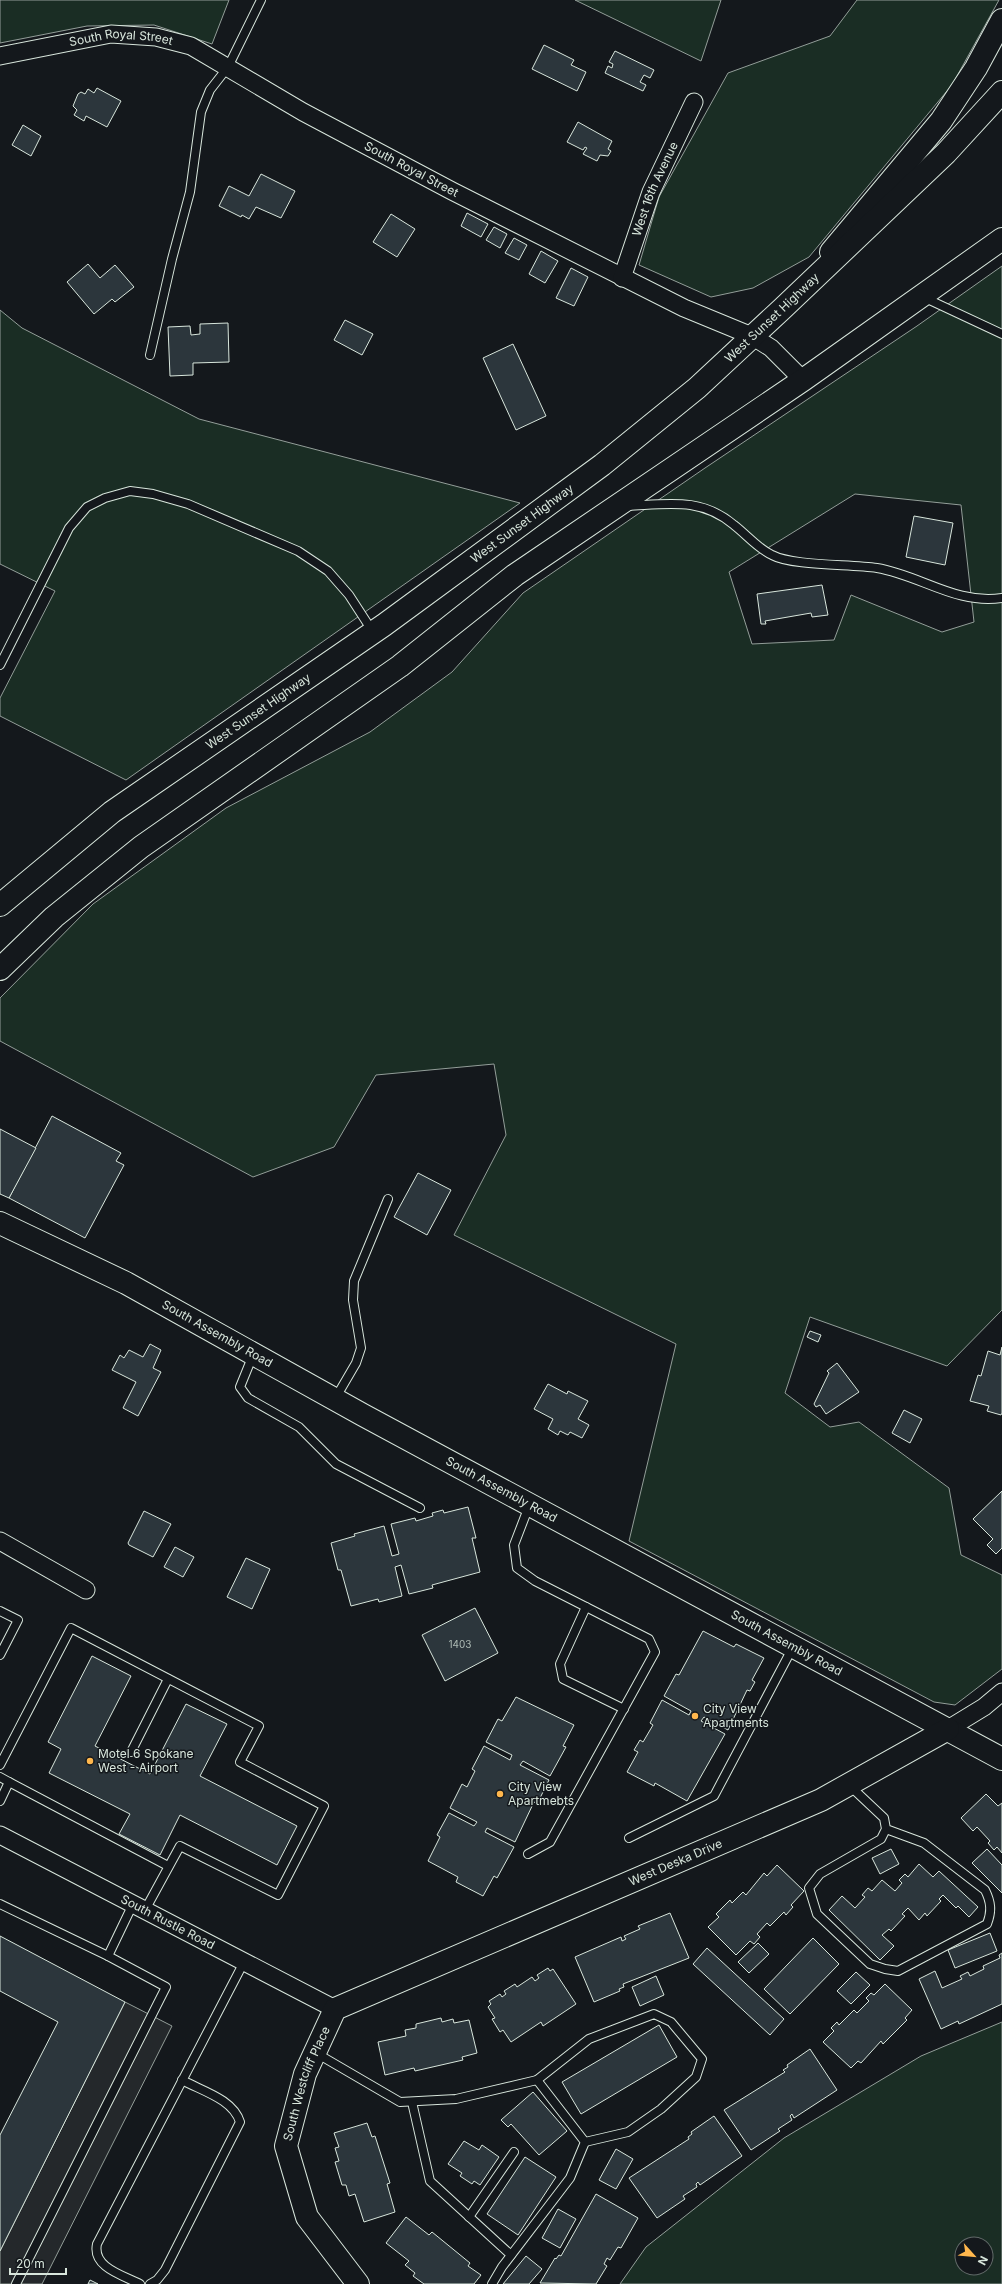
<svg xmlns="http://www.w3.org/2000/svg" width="1002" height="2284" viewBox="0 0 1002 2284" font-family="Inter,sans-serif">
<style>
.green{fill:#1a2d24;stroke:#939e99;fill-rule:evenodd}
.parking{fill:#24282b;stroke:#939e99}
.building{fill:#2c363c;stroke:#d8e6dc}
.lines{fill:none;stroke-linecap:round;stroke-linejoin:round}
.lane-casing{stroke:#d8e6dc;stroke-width:10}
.street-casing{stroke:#d8e6dc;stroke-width:19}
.secondary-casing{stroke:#d8e6dc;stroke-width:24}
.primary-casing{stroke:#d8e6dc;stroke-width:24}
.lane{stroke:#14181c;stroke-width:8}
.street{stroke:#14181c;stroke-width:17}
.secondary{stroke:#14181c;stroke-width:22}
.primary{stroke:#14181c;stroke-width:22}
.poi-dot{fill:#ffb74d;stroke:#14181c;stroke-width:1.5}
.labels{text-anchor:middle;stroke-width:3;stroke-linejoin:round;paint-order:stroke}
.number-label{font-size:10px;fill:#adbab4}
.street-label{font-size:12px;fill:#d8e6dc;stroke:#14181c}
.poi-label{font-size:12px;fill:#d8e6dc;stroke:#14181c;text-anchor:start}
</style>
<rect width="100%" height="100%" fill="#14181c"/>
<g class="green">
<polygon points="0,0 229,0 212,44 154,25 87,26 0,43"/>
<polygon points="575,0 721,0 701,61"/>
<polygon points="857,0 999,0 952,85 809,257 753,288 711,297 639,265 659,197 728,73 830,36"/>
<path d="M1002,266V1310L947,1366L810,1317L785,1393L830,1427L859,1422L949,1488L961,1555L1002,1575V1669L955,1705L934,1702L629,1541L676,1344L454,1235L506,1135L494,1064L376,1075L334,1147L253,1177L0,1041V998L93,904L226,808L370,732L452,672L523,593L705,468L917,326ZM855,494L961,505L974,622L942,632L851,595L834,640L752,644L729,572Z"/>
<polygon points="0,310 22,328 199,419 520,503 126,780 0,716 0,698 55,591 0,564"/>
<path d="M1002,2022V2284H620L646,2247L784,2138L921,2056ZM962,2244H986V2268H962Z"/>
</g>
<polygon class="parking" points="125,2002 172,2026 42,2284 0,2284 0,2251"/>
<g class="building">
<polygon points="544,45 574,60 571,65 586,72 577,91 532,69"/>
<polygon points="615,51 654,70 650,78 644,75 640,82 646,85 643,91 605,73 608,66 612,68 613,64 609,62"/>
<polygon points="97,88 121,101 107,127 86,116 84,121 74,115 77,110 73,106 78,94 81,92 85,94 88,89 94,93"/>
<polygon points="578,122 612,141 608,149 611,151 608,156 600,155 597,161 583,154 587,148 585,147 583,150 567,142"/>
<polygon points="23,125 41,136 31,156 12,145"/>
<polygon points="261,174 295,191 281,218 256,207 249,219 242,215 241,217 219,206 229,186 249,196"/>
<polygon points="467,213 488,224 481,237 461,226"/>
<polygon points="391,214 415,229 397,257 373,242"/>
<polygon points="494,227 507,234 500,248 486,240"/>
<polygon points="514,238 527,245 519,260 505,253"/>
<polygon points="541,251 558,261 545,283 529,274"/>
<polygon points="88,264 100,278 115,265 134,287 115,302 112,299 94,314 67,282"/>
<polygon points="571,268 588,277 574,306 556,298"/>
<polygon points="345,320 373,334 362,355 334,340"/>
<polygon points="228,323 229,362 193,363 193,375 170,376 168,327 190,326 191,335 200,334 200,324"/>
<polygon points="513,344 546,416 516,430 483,358"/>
<polygon points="914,516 953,523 945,565 906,557"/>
<polygon points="822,585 828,615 812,617 811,613 765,621 766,624 761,624 757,594"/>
<polygon points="52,1116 121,1153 116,1161 124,1165 85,1238 9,1198"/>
<polygon points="0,1129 36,1148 9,1198 0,1194"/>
<polygon points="418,1173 451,1190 427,1235 394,1217"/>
<polygon points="810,1331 821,1335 818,1342 807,1337"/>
<polygon points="150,1344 161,1350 153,1368 161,1372 138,1416 123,1408 136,1382 112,1370 120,1355 124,1358 129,1350 143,1357"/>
<polygon points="1002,1347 1002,1413 1001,1415 987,1411 989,1406 970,1401 978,1375 981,1376 988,1351 1000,1355"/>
<polygon points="837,1363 859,1392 826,1414 820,1405 816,1407 814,1404 829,1373 827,1371"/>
<polygon points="548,1384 567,1394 568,1391 588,1401 578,1419 589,1425 582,1438 570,1432 568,1435 560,1431 558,1435 548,1429 553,1419 534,1409"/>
<polygon points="904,1410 922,1419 910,1443 892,1433"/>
<polygon points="1002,1491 1002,1548 996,1554 987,1545 993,1539 973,1519"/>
<polygon points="468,1507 476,1538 472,1538 480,1572 432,1585 433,1588 409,1594 401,1565 395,1567 402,1596 379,1602 378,1599 351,1606 341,1570 338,1570 331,1543 355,1536 354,1534 384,1526 392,1556 399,1554 391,1524 415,1518 416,1521 433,1516 432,1513 443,1510 444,1513"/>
<polygon points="144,1511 171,1524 153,1557 129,1545 128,1543"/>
<polygon points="175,1547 194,1557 183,1577 164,1567"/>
<polygon points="246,1558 270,1569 252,1609 227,1597"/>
<polygon points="475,1608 498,1653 445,1681 422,1635"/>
<polygon points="703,1631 734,1647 736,1644 764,1658 752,1680 755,1682 750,1691 747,1690 728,1730 704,1717 701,1721 725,1734 687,1801 655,1783 654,1786 627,1772 638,1752 634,1750 640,1740 643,1742 653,1725 650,1723 662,1700 689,1715 691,1711 664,1696 676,1674 679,1675"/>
<polygon points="92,1656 131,1676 95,1746 150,1774 186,1704 227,1724 200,1776 297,1826 277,1865 180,1815 160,1855 119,1834 130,1814 49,1773 61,1749 48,1742"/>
<polygon points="516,1697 574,1725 563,1746 566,1747 550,1776 523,1761 520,1765 549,1780 537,1804 534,1802 515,1842 487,1828 485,1832 514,1847 497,1878 494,1876 483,1896 456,1882 458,1877 428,1861 440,1837 437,1835 449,1813 474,1826 477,1822 450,1808 462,1784 467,1787 475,1771 472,1769 484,1746 510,1760 512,1755 486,1742 498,1719 502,1721"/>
<polygon points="986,1794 998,1806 1002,1803 1002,1853 997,1847 994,1850 988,1843 990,1841 977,1827 973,1831 961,1818"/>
<polygon points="891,1849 899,1864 880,1874 872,1858"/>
<polygon points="987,1849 1002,1865 1002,1893 972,1863"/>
<polygon points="919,1864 933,1877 939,1871 978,1907 969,1917 958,1906 956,1908 943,1895 939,1899 941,1901 927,1916 925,1913 919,1920 908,1908 902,1914 905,1916 891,1931 889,1929 882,1935 894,1946 880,1960 829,1910 842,1896 855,1908 865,1897 862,1895 868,1888 872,1891 882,1880 895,1891 902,1883 899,1880 905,1874 908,1877"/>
<polygon points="777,1865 804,1891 791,1905 793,1907 786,1915 784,1912 770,1926 767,1923 757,1934 760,1937 754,1944 750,1941 736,1955 708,1927 719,1917 716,1914 730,1900 732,1903 743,1892 746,1895 764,1873 767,1876"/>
<polygon points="670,1913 689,1958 623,1984 624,1987 619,1989 620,1991 594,2002 575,1957 621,1937 622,1941 626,1939 624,1936 640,1929 638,1926"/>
<polygon points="990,1933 997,1951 955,1968 948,1950"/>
<polygon points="0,1936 125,2002 0,2251 0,2135 58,2022 0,1991"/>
<polygon points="813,1938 839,1964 790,2014 764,1989"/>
<polygon points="758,1943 769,1954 749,1973 738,1962"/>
<polygon points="707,1948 784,2019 770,2035 693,1964"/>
<polygon points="1002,1953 1002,2004 959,2024 958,2021 941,2029 919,1979 935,1971 942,1988 962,1979 960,1976 968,1972 970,1976 984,1969 983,1966 1000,1958 999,1955"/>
<polygon points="548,1968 550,1971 553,1969 576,2004 543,2026 541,2022 511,2042 503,2030 500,2032 492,2019 495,2018 488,2007 491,2004 489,2001 500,1994 502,1997 506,1994 504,1991 515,1984 517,1987 532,1977 535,1981 539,1978 537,1975"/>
<polygon points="856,1972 870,1985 851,2004 837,1991"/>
<polygon points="656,1976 664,1995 640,2006 632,1987"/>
<polygon points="885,1984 912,2010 905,2018 907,2020 883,2044 881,2041 861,2063 858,2061 851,2068 823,2042 834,2031 831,2028 837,2022 839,2025 854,2010 857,2013 869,2001 866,1998 871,1993 874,1995"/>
<polygon points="441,2018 442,2022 453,2019 454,2023 469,2020 477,2053 462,2057 463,2060 415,2071 414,2068 385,2075 378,2042 406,2036 405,2030 416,2028 416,2024"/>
<polygon points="659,2025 677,2057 581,2114 562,2082"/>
<polygon points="810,2049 837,2090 794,2118 792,2114 790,2116 792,2120 778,2129 780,2131 751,2150 724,2110 785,2072 783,2070 788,2067 787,2065"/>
<polygon points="533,2092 567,2131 539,2155 511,2124 508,2127 501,2120"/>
<polygon points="714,2116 742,2156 700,2185 698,2182 696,2184 697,2187 683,2196 685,2199 657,2218 629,2178 689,2139 688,2137 692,2134 691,2132"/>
<polygon points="367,2123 372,2137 375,2136 390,2183 387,2184 395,2212 364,2222 355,2194 349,2196 346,2185 342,2185 335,2162 339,2161 335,2148 339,2147 334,2133"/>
<polygon points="464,2141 479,2150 482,2145 499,2157 480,2185 474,2181 472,2184 460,2176 462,2173 448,2164"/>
<polygon points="616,2149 633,2159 616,2189 599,2180"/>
<polygon points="525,2157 556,2177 518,2235 487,2214"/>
<polygon points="596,2194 638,2218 621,2248 618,2247 610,2260 607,2258 604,2264 607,2266 596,2284 540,2283 555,2258 556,2259 559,2255 561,2256"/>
<polygon points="558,2209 576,2219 560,2248 542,2238"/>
<polygon points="406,2217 429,2235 432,2232 470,2263 468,2266 481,2275 474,2284 424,2284 413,2276 415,2273 405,2265 409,2261 386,2243"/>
<polygon points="526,2256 542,2269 529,2284 503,2284"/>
<polygon points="90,2280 98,2284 88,2284"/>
</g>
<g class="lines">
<g class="lane-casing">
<g id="lane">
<polyline points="923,297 1002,334"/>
<polyline points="150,355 172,259 190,192 201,112 210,90 228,67 261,0"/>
<path d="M628,506C668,504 701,497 734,525C747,535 757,548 772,555C792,566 850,564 877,568C920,575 956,605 1002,598"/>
<polyline points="0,665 69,528 87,507 105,498 130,491 153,494 188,504 298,551 328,571 349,595 373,632"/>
<polyline points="253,1355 240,1387 248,1398 299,1427 336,1464 420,1508"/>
<polyline points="335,1399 356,1363 361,1348 353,1300 354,1281 388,1199"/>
<polyline points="586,1607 560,1664 563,1679 624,1709"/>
<polyline points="0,1611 18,1620 0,1655"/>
<polyline points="131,1752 168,1679"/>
<polyline points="0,1765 71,1628 259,1726 240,1762 324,1806 278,1895 180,1846 145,1910"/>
<polyline points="0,1777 9,1782"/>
<path d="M849,1785L884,1818L886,1829L881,1839L820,1874L809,1888L817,1914L870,1964L885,1969L898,1971L987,1924C992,1911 991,1902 985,1890L924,1843L886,1829"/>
<polyline points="0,1801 9,1782 168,1866"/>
<polyline points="629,1838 714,1796 793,1647"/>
<polyline points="528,1854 550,1842 655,1652 649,1639 535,1581 517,1568 514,1545 529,1506"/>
<polyline points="0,1904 108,1956 133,1904"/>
<polyline points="316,2053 400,2102 456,2099 537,2080 585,2142 570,2178 502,2267 492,2284"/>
<polyline points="537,2080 589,2039 654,2014 671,2022 702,2059 696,2077 661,2109 628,2132 585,2142"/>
<polyline points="412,2102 430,2181 511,2255"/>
<polyline points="469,2217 514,2152"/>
<polyline points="16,2284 166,1987 108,1956"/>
<path d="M140,2284C122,2275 92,2267 97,2244L244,1962"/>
<path d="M150,2284L157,2280L165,2270L240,2122C233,2099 202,2091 182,2080"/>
</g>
</g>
<g class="street-casing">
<g id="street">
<path id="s1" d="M0,56L111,34L156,37L191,46L303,112L452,191L684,308L752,336L771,348L803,380"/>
<path id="s2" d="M622,278L651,192L694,102"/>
<polyline points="0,1541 86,1590"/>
<polyline points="948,1729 984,1707 1002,1692"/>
<path id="s3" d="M0,1835L335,2009"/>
</g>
</g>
<g class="secondary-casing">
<g id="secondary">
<polyline points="831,252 941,121 976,68 1002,20"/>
<path id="s4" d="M0,1223L126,1283L363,1415L1002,1759"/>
<path id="s5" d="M358,2284L307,2217L286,2146L305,2074L335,2009L821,1800L948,1729"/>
</g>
</g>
<g class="primary-casing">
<g id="primary">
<path id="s6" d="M0,905L112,812L384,625L602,465L697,388L782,309L946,153L1002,92"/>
<polyline points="0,969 54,917 141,847 400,666 515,575 803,380 1002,239"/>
</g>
</g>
<use href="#lane" class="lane"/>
<use href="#street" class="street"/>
<use href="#secondary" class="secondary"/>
<use href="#primary" class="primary"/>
</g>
<g class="poi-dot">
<circle cx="695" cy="1716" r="4"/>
<circle cx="90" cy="1761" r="4"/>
<circle cx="500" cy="1794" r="4"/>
</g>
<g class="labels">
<g class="number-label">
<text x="460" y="1648">1403</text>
</g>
<g class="street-label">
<text dy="4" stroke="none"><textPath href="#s1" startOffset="123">South Royal Street</textPath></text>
<text dy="4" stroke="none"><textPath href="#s1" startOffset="447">South Royal Street</textPath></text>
<text dy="4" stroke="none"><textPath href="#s2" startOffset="95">West 16th Avenue</textPath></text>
<text dy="4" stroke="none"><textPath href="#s6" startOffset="971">West Sunset Highway</textPath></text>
<text dy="4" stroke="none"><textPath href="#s6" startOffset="647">West Sunset Highway</textPath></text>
<text dy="4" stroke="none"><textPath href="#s6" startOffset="323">West Sunset Highway</textPath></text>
<text dy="4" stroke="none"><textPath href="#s4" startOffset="244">South Assembly Road</textPath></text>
<text dy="4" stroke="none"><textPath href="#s4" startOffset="568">South Assembly Road</textPath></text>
<text dy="4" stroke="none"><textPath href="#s4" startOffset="892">South Assembly Road</textPath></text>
<text dy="4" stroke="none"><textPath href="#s5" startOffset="675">West Deska Drive</textPath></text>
<text dy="4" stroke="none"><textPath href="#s3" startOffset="189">South Rustle Road</textPath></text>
<text dy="4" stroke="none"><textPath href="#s5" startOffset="224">South Westcliff Place</textPath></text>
</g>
<g class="poi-label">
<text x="703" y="1713">City View<tspan x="703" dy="14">Apartments</tspan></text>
<text x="98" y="1758">Motel 6 Spokane<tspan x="98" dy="14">West - Airport</tspan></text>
<text x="508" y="1791">City View<tspan x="508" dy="14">Apartmebts</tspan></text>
</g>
</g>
<g transform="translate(974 2256) rotate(117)"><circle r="19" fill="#14181c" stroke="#626a69"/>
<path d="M0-3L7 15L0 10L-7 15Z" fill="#ffb74d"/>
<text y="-6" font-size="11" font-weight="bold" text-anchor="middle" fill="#d8e6dc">N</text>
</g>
<path d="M10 2268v6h56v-6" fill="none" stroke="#d8e6dc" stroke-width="2"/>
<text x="16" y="2268" font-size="12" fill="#d8e6dc" stroke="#14181c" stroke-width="3" paint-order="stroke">20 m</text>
</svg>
